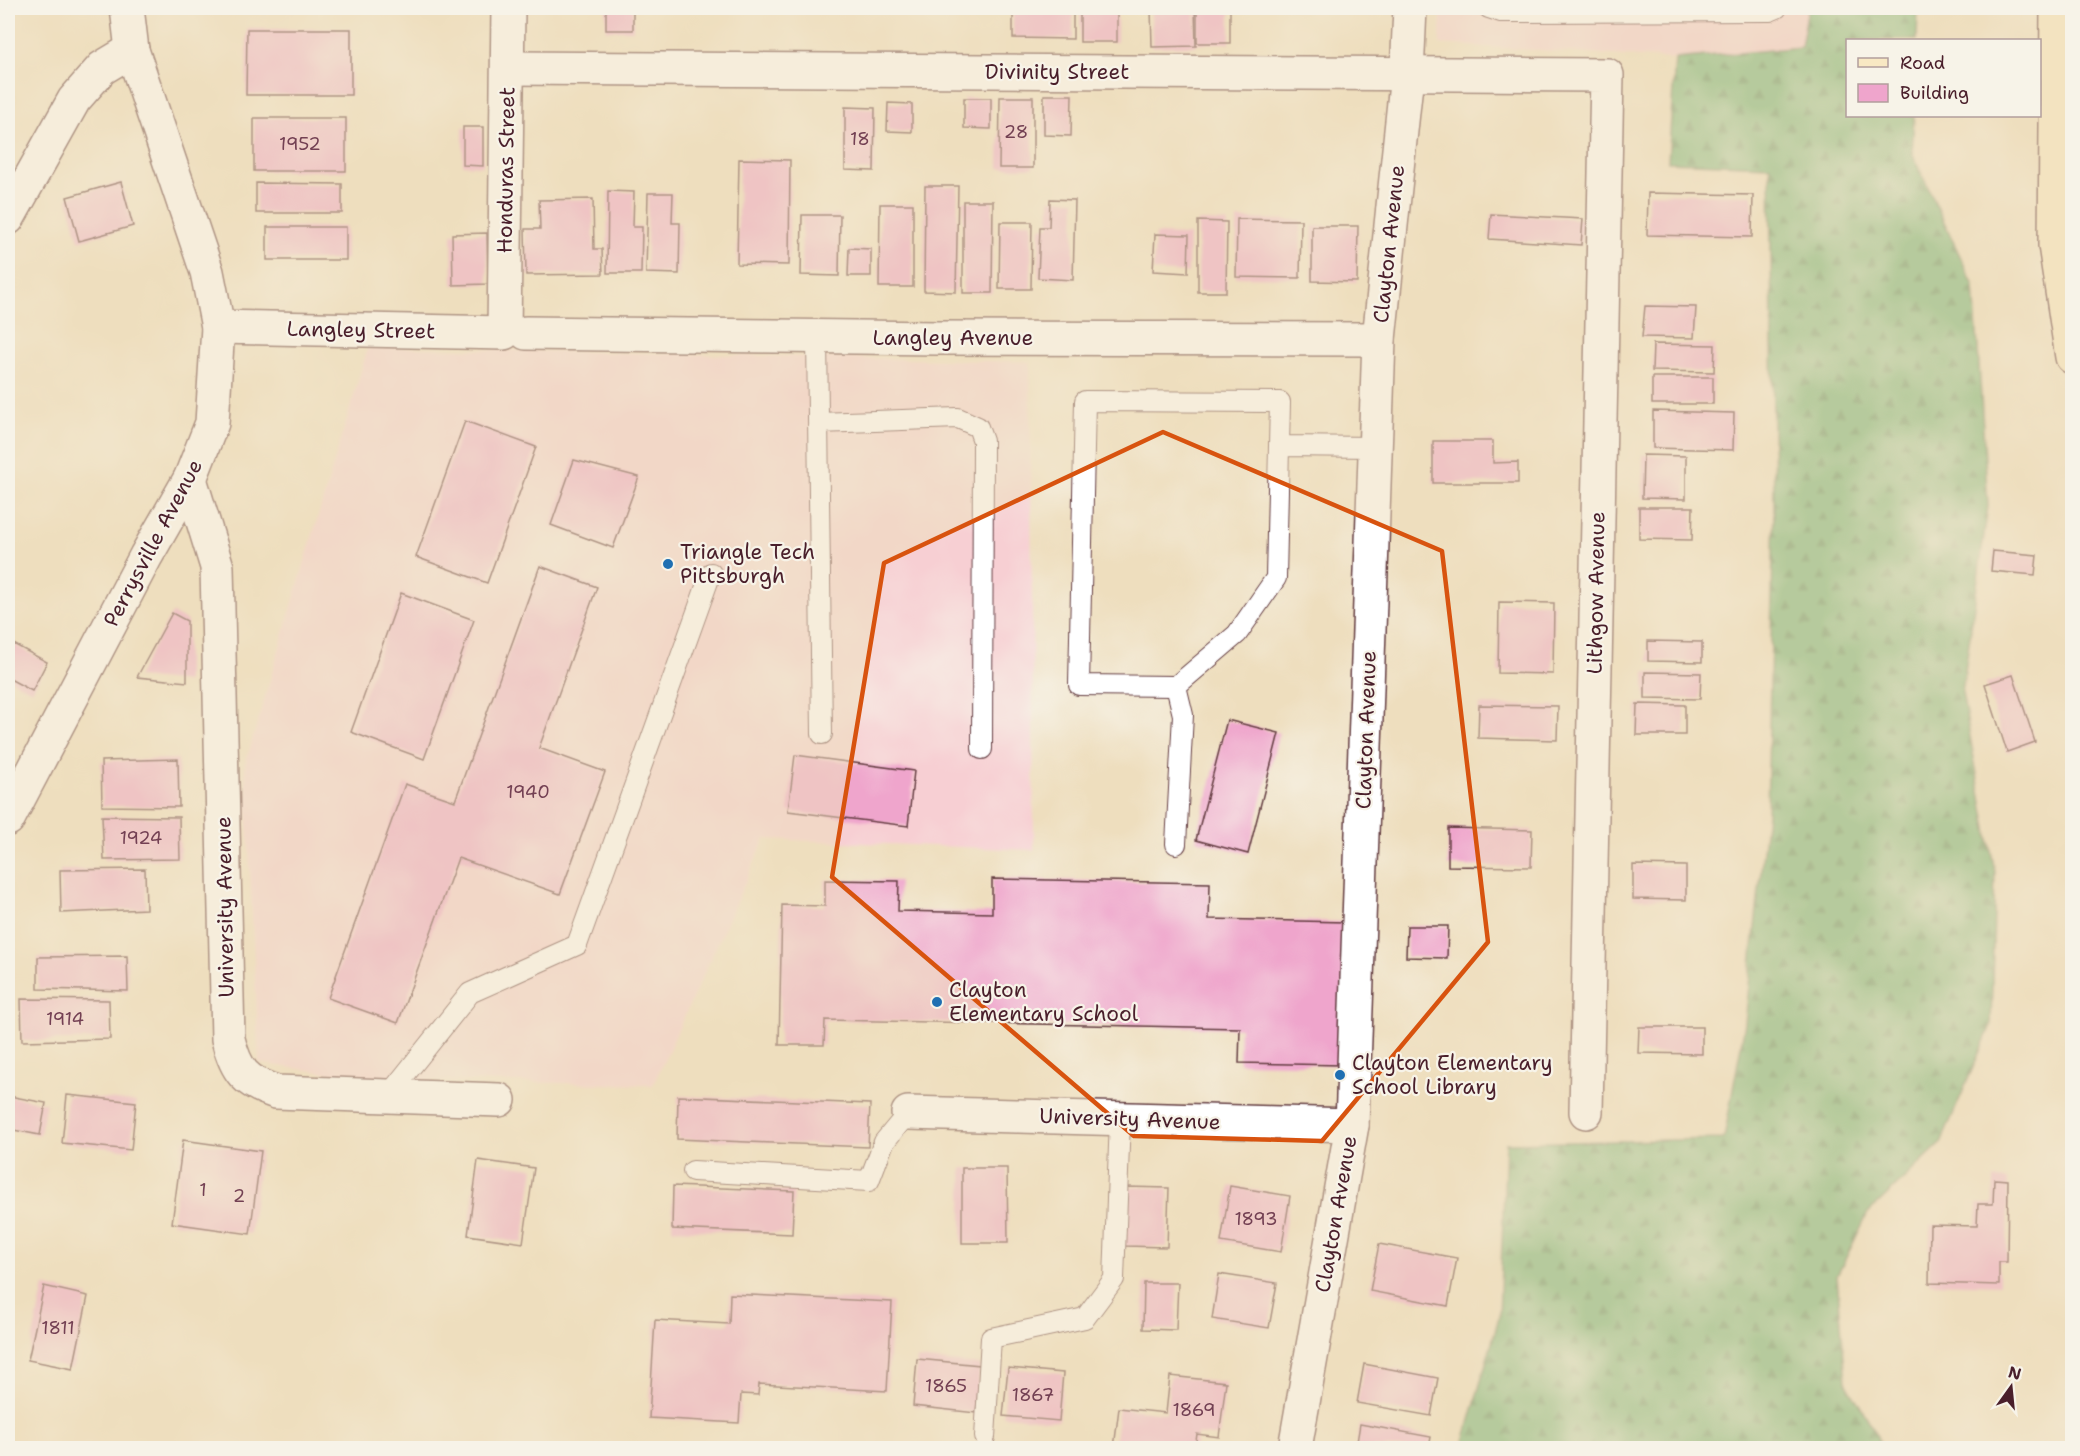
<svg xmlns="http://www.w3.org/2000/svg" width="2080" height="1456" viewBox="0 0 2080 1456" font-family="'Shantell Sans',sans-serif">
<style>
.built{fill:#f7cfd3}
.forest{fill:url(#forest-firs);stroke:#5e6850;stroke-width:1.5}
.building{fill:#efa5cc}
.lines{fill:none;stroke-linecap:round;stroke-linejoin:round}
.service-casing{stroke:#633c41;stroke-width:22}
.minor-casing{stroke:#633c41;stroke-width:36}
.tertiary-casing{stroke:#633c41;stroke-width:36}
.secondary-casing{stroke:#633c41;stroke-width:36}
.service{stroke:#fff;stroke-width:20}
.minor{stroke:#fff;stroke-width:33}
.tertiary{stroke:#fff;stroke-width:33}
.secondary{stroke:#f8e8c3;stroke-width:33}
.marked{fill:none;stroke:#d8530f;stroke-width:4.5;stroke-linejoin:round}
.poi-dot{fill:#1f6fb2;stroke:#f7f3e8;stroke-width:2}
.labels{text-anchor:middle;stroke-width:4.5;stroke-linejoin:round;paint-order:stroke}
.number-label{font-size:18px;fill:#734053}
.street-label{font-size:21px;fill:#4a1f2b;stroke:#f7f3e8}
.poi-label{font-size:21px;fill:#4a1f2b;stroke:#f7f3e8;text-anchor:start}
</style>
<defs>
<pattern id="forest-firs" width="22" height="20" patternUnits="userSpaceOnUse" patternTransform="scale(1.5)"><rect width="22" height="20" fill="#72b274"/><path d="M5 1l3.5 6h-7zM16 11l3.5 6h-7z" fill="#60905f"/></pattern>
</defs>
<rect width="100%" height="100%" fill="#f7f3e8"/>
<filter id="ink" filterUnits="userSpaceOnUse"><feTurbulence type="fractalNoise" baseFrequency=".0167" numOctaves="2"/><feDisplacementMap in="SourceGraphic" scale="12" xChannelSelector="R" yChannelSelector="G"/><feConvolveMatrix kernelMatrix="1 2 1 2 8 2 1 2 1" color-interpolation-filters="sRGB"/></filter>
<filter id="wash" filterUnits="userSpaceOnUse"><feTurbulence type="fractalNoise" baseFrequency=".008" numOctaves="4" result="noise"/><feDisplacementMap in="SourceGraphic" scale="24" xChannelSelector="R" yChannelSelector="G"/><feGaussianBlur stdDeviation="1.35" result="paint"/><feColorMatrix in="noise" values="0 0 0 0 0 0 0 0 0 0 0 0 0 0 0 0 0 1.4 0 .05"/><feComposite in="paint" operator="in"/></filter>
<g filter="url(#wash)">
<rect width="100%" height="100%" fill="#eedebe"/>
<g class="built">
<polygon points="1441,8 1808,8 1801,47 1675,59 1440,44"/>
<polygon points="368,347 1030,362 1034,850 765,839 653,1085 369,1079 259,1063 245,765"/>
</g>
<polygon class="forest" points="1808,8 1918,8 1917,40 1848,40 1848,116 1914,116 1912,153 1974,286 1988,506 1962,693 1995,872 1991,1025 1941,1143 1868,1213 1837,1276 1846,1382 1878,1436 1881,1448 1462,1448 1499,1317 1506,1143 1724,1139 1745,1023 1767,813 1774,506 1770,166 1668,162 1675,59 1801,47"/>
<g id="blocks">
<g class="building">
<rect x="606" y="8" width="27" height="22"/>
<polygon points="1013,8 1073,8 1073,39 1013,38"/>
<rect x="1080" y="8" width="37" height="34"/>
<polygon points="1151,8 1195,8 1196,46 1152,47"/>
<rect x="1197" y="8" width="33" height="35"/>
<polygon points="247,29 351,29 351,95 246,95"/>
<polygon points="1044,95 1072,95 1071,136 1044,135"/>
<polygon points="1000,97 1033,97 1033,168 999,168"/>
<polygon points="964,98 991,98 991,129 964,128"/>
<polygon points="888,103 912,104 912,132 887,131"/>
<polygon points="845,107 875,108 874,171 845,170"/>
<rect x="254" y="118" width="92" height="53"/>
<polygon points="463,127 483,127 483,166 463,165"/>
<polygon points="739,159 790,160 789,265 737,264"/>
<polygon points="121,182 133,226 79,241 67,197"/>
<polygon points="256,183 342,184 342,213 256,213"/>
<polygon points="925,186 958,186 956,292 924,291"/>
<polygon points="608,191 634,192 633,227 642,227 641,273 607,273"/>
<polygon points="648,193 673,193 672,223 680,223 679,274 646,273"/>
<polygon points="1648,193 1753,195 1752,237 1647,235"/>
<polygon points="593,199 594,249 602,249 603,274 526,275 525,229 540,229 539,200"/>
<polygon points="1050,199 1075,200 1073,280 1038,278 1040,227 1049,227"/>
<polygon points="963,201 993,201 992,293 963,293"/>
<polygon points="880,204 913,204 913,287 879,287"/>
<polygon points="1491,214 1583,219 1581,245 1489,239"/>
<polygon points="802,215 840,215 839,276 801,275"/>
<polygon points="1237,219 1301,220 1300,278 1236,277"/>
<polygon points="1198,221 1227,222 1226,292 1198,292"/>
<polygon points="1000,222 1032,222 1031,289 999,289"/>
<polygon points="1312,226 1358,226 1357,282 1312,281"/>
<rect x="267" y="227" width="79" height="33"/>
<polygon points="487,233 488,284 453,285 452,234"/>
<polygon points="1155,234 1189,235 1188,273 1153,271"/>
<polygon points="849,248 871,249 871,276 848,276"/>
<polygon points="1645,306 1696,307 1694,338 1642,337"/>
<polygon points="1653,344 1715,345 1714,372 1652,371"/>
<rect x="1652" y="377" width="61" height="27"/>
<polygon points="1653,411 1734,413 1733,450 1653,448"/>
<polygon points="465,421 536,447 487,583 416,557"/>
<polygon points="1433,441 1493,441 1493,463 1518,462 1518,483 1433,483"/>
<polygon points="1643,455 1686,456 1686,499 1642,498"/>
<polygon points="574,460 639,477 613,548 551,525"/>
<polygon points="1639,507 1693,507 1692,540 1639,539"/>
<polygon points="1993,551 2037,555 2035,575 1991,571"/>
<polygon points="540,566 597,587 539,748 605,772 560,894 458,858 398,1023 328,998 405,784 455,801"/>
<polygon points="401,593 474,620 424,759 351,732"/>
<polygon points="1499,602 1554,603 1553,674 1498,673"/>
<polygon points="172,613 187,621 187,682 137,677"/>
<polygon points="8,641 47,662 32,691 8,678"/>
<polygon points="1648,641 1702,642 1702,662 1648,661"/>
<polygon points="1645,672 1701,673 1700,699 1645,698"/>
<polygon points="2013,675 2035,742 2007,752 1985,684"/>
<polygon points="1637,704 1685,705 1685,735 1636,735"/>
<polygon points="1479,705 1558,706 1557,740 1478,738"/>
<polygon points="1227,720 1279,733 1248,854 1196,840"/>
<polygon points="795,755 914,771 908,826 788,811"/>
<polygon points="178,759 179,807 102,806 101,761"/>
<polygon points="102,816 179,817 180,859 104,860"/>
<polygon points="1448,828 1532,830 1531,867 1448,866"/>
<polygon points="1633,865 1686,866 1686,900 1633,899"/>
<polygon points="145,869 146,909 61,913 60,870"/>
<polygon points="992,879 1210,883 1209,919 1345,922 1342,1065 1239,1063 1240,1028 825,1020 824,1045 779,1045 782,905 825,906 825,880 899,881 898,911 992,913"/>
<polygon points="1407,926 1448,926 1447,958 1406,957"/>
<polygon points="127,956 128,991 38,989 38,957"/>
<polygon points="21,999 109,1000 110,1039 22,1041"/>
<polygon points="1639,1027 1702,1027 1702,1054 1638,1053"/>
<polygon points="67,1095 136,1102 131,1150 62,1143"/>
<polygon points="9,1096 46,1103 40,1135 8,1129"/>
<polygon points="678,1096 870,1104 868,1147 677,1139"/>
<polygon points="183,1140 261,1151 250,1234 172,1223"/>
<polygon points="478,1160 534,1168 523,1243 468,1235"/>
<polygon points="962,1168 1007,1168 1008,1243 962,1243"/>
<polygon points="1994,1179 2008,1180 2007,1262 1999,1262 1999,1285 1929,1283 1930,1225 1977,1226 1978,1204 1993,1204"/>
<polygon points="673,1186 794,1191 792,1234 672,1229"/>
<polygon points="1230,1186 1290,1196 1281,1252 1221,1242"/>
<polygon points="1126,1187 1169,1188 1167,1247 1124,1246"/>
<polygon points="1379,1244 1457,1258 1448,1306 1370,1291"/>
<polygon points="1219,1274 1277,1283 1269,1328 1212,1319"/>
<polygon points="1144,1283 1178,1283 1176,1330 1143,1329"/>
<polygon points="44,1286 88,1296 73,1369 28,1360"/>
<polygon points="730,1294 892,1302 887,1391 759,1384 758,1395 741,1394 739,1423 649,1418 655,1320 729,1324"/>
<polygon points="917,1359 980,1365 976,1413 913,1406"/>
<polygon points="1364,1364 1438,1378 1431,1416 1357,1403"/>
<polygon points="1008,1368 1063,1373 1059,1421 1003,1416"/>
<polygon points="1170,1376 1226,1382 1219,1437 1197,1434 1195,1448 1114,1448 1119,1408 1166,1413"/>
<polygon points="1360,1424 1431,1437 1429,1448 1356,1448"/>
</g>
</g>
</g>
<g filter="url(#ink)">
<use href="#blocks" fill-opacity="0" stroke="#633c41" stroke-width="1.5"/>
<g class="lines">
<g class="service-casing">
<g id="service">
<polyline points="1489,8 1501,12 1770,11 1777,8"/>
<polyline points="817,337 822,734"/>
<polyline points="819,423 958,418 978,427 983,441 982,749"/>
<polyline points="1279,446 1276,578 1237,634 1176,686 1079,685 1085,401 1280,402 1279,446 1376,447"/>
<polyline points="1176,686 1183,715 1176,844"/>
<polyline points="388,1096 470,993 577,945 711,573"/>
<polyline points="693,1171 869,1181 884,1142 908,1113"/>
<polyline points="985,1437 991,1338 1085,1318 1114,1279 1120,1119"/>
</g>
</g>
<g class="minor-casing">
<g id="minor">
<polyline points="508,68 1607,75 1586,1112"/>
<polyline points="8,218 74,100 102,68 132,50"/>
<polyline points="218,327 504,333 508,8"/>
<polyline points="526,333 938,338 1379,339"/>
<path d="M190,479L217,567L228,1039C236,1071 245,1082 276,1092L499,1100"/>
<polyline points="908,1113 1352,1125"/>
<polyline points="1295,1448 1352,1125 1379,339 1407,74 1410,8"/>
</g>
</g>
<g class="tertiary-casing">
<polyline id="tertiary" points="8,819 146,556 190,479 212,423 218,327 207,272 132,50 127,8"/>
</g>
<g class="secondary-casing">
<polyline id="secondary" points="2057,8 2055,245 2072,357"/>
</g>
<use href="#service" class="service"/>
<use href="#minor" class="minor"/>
<use href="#tertiary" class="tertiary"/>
<use href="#secondary" class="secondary"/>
</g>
</g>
<path d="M0 0H2080V1456H0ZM1163,432L1442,551L1488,942L1322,1141L1134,1136L832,877L884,563Z" fill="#eedebe" fill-opacity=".55" fill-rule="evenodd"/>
<path class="marked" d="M1163,432L1442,551L1488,942L1322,1141L1134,1136L832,877L884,563Z"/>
<g class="poi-dot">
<circle cx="668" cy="564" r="6"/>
<circle cx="937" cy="1002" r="6"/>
<circle cx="1340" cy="1075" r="6"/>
</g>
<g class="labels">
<g class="number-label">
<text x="1016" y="138">28</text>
<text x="860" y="145">18</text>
<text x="300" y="150">1952</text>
<text x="528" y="798">1940</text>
<text x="141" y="844">1924</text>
<text x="65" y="1025">1914</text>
<text x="203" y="1196">1</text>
<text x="239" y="1202">2</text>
<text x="1256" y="1225">1893</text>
<text x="58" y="1334">1811</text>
<text x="946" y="1392">1865</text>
<text x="1033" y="1401">1867</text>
<text x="1194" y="1416">1869</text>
</g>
<g class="street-label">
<text x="1057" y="79">Divinity Street</text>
<text transform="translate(506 170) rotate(-89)" y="7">Honduras Street</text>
<text transform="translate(1389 244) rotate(-84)" y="7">Clayton Avenue</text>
<text transform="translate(361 330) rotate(1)" y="7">Langley Street</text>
<text x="953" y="345">Langley Avenue</text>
<text transform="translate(153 543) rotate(-62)" y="7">Perrysville Avenue</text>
<text transform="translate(1596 593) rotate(-89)" y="7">Lithgow Avenue</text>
<text transform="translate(1366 730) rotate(-88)" y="7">Clayton Avenue</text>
<text transform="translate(225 907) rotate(-91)" y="7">University Avenue</text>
<text transform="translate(1130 1119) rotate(2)" y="7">University Avenue</text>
<text transform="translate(1336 1214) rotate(-80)" y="7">Clayton Avenue</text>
</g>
<g class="poi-label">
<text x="680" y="559">Triangle Tech<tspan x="680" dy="24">Pittsburgh</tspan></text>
<text x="949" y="997">Clayton<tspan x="949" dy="24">Elementary School</tspan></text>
<text x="1352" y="1070">Clayton Elementary<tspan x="1352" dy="24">School Library</tspan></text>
</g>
</g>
<rect width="2080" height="1456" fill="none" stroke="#f7f3e8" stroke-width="30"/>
<rect x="1846" y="39" width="195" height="78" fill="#f7f3e8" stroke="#b29e9c" stroke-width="1.5"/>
<rect x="1858" y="58" width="30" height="9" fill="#f8e8c3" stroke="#b29e9c" stroke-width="1.5"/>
<text x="1900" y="69" font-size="18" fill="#4a1f2b">Road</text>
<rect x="1858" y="84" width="30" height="18" fill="#efa5cc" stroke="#b29e9c" stroke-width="1.5"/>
<text x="1900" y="99" font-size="18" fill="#4a1f2b">Building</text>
<g transform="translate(2011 1387) rotate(15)" stroke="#f7f3e8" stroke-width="4.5" paint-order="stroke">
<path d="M0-4.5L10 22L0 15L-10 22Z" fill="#4a1f2b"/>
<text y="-9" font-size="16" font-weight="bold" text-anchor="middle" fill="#4a1f2b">N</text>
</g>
</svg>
